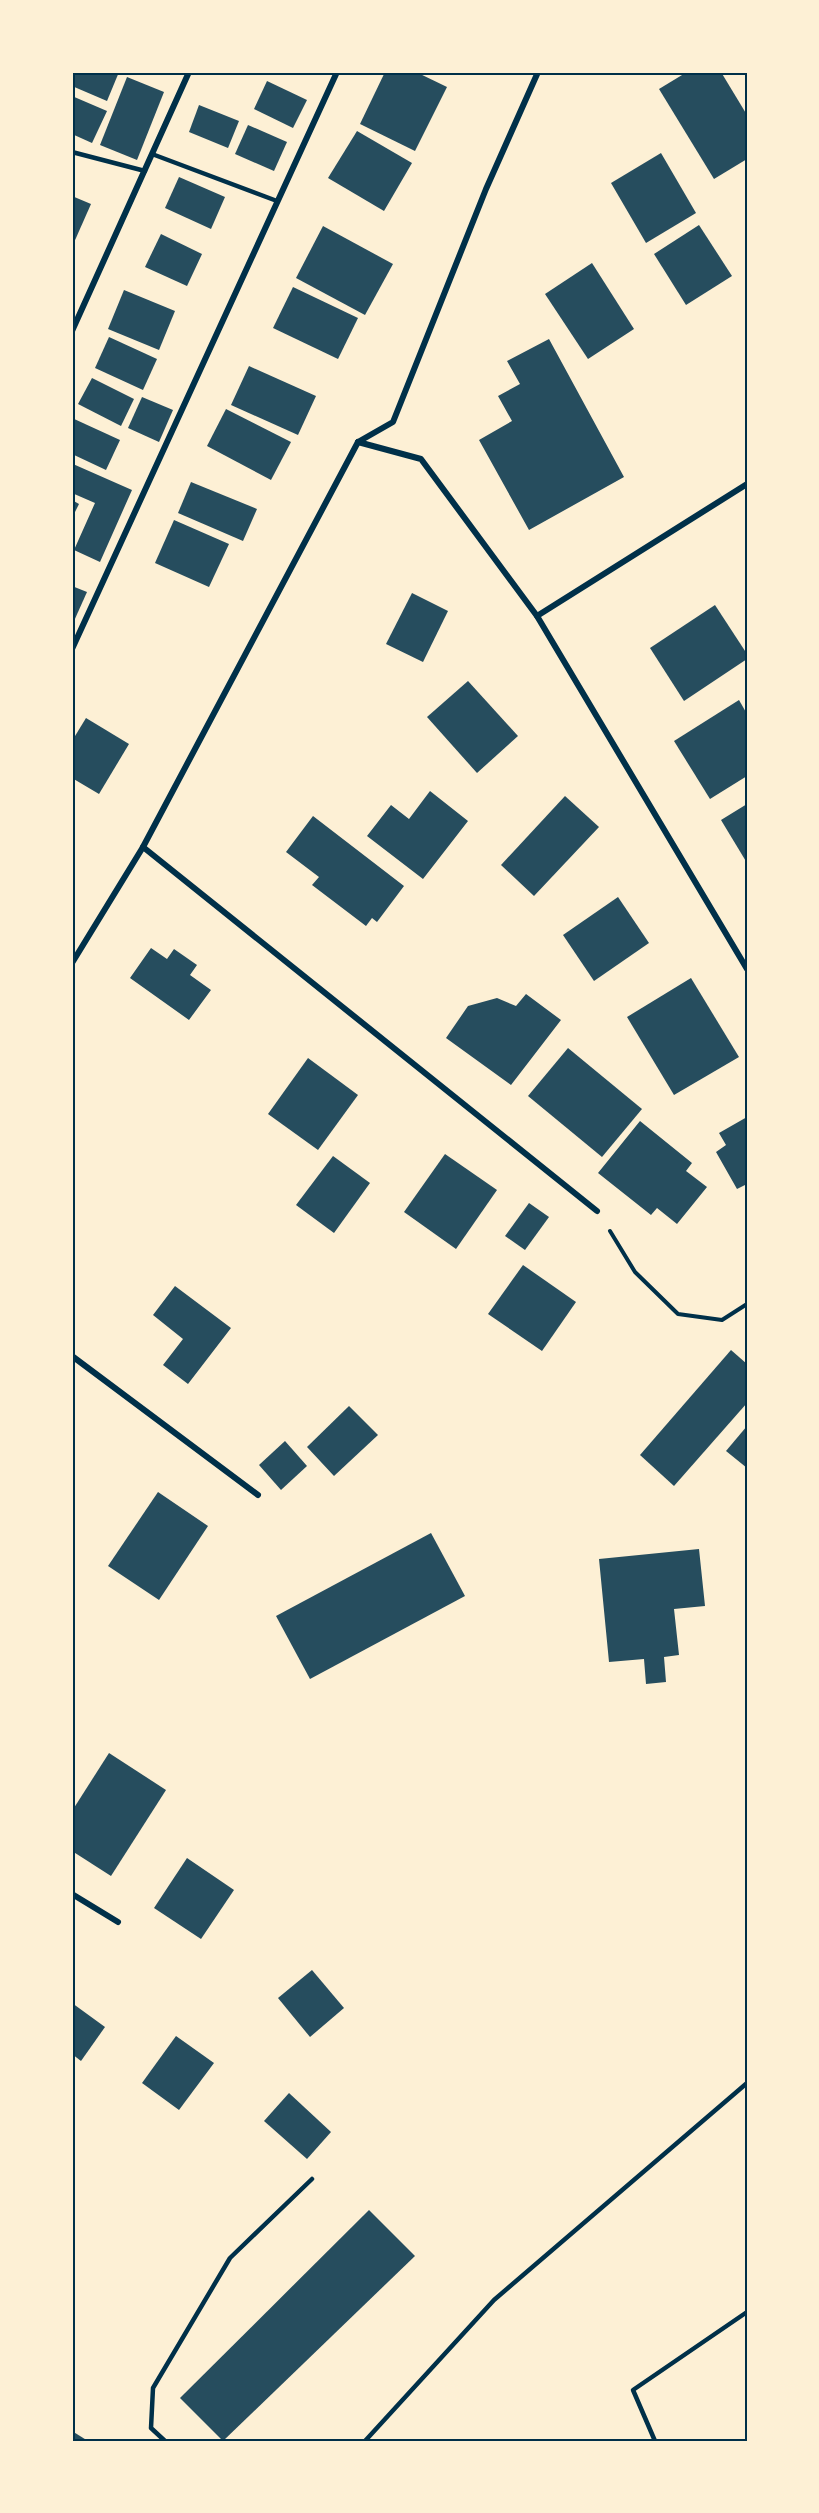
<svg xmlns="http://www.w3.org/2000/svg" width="819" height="2513" viewBox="0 0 819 2513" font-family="Bitter,serif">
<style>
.building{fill:#264d5e}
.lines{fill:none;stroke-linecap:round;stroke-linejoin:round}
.path{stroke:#003049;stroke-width:4}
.service{stroke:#003049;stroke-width:4.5}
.minor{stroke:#003049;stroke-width:6}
.neatline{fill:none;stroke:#003049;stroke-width:2}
</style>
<rect width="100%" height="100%" fill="#fdf0d5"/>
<g class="building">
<polygon points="72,72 119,72 107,101 72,86"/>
<polygon points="385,72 416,72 447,87 415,151 360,124"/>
<polygon points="687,72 721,72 747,115 747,159 714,179 659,89"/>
<polygon points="127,77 164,92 137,160 100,145"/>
<polygon points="267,81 307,100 293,128 254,109"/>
<polygon points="72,96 107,111 92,143 72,134"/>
<polygon points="199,105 239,121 228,148 189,132"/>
<polygon points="248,125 287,142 274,171 235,154"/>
<polygon points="357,131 412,163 384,211 328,178"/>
<polygon points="661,153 696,213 646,243 611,183"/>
<polygon points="179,177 225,197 211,229 165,208"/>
<polygon points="72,196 91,204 72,247"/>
<polygon points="699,225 732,276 686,305 654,254"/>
<polygon points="323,226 393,264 365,315 296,278"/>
<polygon points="161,234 202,254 187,286 145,267"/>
<polygon points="592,263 634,329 588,359 545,294"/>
<polygon points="293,287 358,318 338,359 273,328"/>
<polygon points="124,290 175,311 159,350 108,329"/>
<polygon points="109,337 157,359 143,390 95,368"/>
<polygon points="549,339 624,477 529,530 479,440 512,421 498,396 520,384 507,361"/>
<polygon points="249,366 316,396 298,435 231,405"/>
<polygon points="92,378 134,399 121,426 78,404"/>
<polygon points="142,397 173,410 159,442 128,428"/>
<polygon points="226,409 291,442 271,480 207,446"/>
<polygon points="72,418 120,440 106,470 72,454"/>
<polygon points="73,464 132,490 100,562 74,550 95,503 72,493"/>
<polygon points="191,482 257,509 243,541 178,513"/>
<polygon points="72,500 79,504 72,518"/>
<polygon points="174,520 229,544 209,587 155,563"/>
<polygon points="72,586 87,592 74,621 72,620"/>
<polygon points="412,593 448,611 423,662 386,644"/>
<polygon points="715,605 747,654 747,659 684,701 650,648"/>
<polygon points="468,681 518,736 477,773 427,717"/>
<polygon points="739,700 747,714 747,776 710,799 674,741"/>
<polygon points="86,718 129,744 99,794 72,778 72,741"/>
<polygon points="430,791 468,821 423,879 367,836 391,805 409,819"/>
<polygon points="565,796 599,827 534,896 501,865"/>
<polygon points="747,804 747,863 721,820"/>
<polygon points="313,816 404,886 377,922 372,918 366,926 312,885 319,877 286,852"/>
<polygon points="618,897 649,943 594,981 563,935"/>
<polygon points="151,948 167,959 174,949 197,965 190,975 211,990 189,1020 130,978"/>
<polygon points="691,978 739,1057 674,1095 627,1017"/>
<polygon points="526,994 561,1020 511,1085 446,1038 468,1006 497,998 516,1006"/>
<polygon points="568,1048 642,1109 602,1157 528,1096"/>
<polygon points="308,1058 358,1095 318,1150 268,1114"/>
<polygon points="747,1117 747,1184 737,1189 716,1152 726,1145 719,1133"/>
<polygon points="640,1121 692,1163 686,1171 707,1187 677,1224 657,1208 651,1215 598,1173"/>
<polygon points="445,1154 497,1190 456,1249 404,1212"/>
<polygon points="333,1156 370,1183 334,1233 296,1205"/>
<polygon points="529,1203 549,1217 525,1250 505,1236"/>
<polygon points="523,1265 576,1302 542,1351 488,1314"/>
<polygon points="175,1286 231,1328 188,1384 163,1365 183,1339 153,1315"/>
<polygon points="731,1350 747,1364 747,1403 674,1486 640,1455"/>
<polygon points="349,1406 378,1435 334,1476 307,1447"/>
<polygon points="747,1426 747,1468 726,1451"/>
<polygon points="285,1441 307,1466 281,1490 259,1465"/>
<polygon points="158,1492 208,1526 159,1600 108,1566"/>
<polygon points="431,1533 465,1596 310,1679 276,1616"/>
<polygon points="699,1549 705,1606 674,1609 679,1655 664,1657 666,1682 646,1684 644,1659 609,1662 599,1559"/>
<polygon points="109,1753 166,1790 111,1876 72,1851 72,1811"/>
<polygon points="187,1858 234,1890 201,1939 154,1908"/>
<polygon points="312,1970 344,2008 310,2037 278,1998"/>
<polygon points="72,2003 105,2027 81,2061 72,2054"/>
<polygon points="176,2036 214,2063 179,2110 142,2083"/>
<polygon points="289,2093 331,2132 307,2159 264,2121"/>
<polygon points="369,2210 415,2256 223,2441 180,2398"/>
<polygon points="72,2431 88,2441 72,2441"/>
</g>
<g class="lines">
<polyline class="path" points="610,1231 635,1272 678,1314 722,1320 747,1304"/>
<g class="service">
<polyline points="72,152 145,171"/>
<polyline points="152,154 277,201"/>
<polyline points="165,2441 151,2428 153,2388 230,2258 312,2179"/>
<polyline points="365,2441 494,2300 747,2083"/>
<polyline points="655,2441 633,2390 747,2312"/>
</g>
<g class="minor">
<polyline points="72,331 189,72"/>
<polyline points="358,442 421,459 537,616 747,969"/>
<polyline points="358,442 393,422 486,189 538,72"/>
<polyline points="537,616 747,484"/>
<polyline points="72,649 337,72"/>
<polyline points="143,847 597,1211"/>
<polyline points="72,963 143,847 358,442"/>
<polyline points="72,1356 258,1495"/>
<polyline points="72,1894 118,1922"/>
</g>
</g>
<rect width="819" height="2513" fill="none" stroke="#fdf0d5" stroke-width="147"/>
<rect x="74" y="74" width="672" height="2366" class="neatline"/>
</svg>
